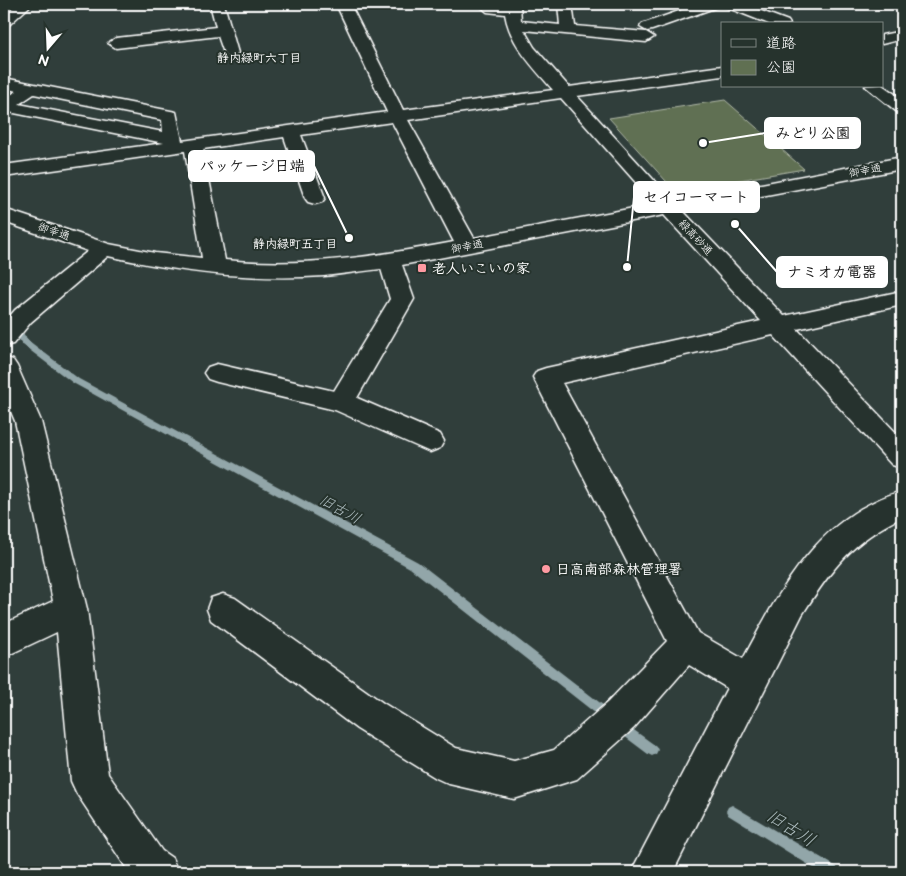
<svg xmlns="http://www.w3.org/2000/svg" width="906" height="876" viewBox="0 0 906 876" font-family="'Balsamiq Sans','Klee One',sans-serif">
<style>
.green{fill:#607052;stroke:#b0b8a8}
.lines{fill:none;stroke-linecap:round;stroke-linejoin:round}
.stream{fill:#92a6a9;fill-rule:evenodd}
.minor-casing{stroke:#fff;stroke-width:3}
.minor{fill:#26332d;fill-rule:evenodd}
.poi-dot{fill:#ff9aa2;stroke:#26332d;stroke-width:2}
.labels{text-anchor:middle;stroke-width:4;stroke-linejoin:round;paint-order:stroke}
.far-street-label{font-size:11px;fill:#fff;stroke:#26332d}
.far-neighbourhood-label{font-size:12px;font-weight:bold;fill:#fff;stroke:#26332d}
.poi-label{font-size:14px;font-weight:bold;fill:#fff;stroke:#26332d;text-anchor:start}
.water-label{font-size:15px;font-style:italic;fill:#adbcbf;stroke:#26332d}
.near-water-label{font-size:18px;font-style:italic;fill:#adbcbf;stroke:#26332d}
.leader{fill:none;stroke:#fff;stroke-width:2}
.callout-dot{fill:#fff;stroke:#26332d;stroke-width:2}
.callout{fill:#fff;stroke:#fff;stroke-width:2}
.callout-label{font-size:15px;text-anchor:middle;font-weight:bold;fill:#111}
</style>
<rect width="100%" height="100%" fill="#303e3b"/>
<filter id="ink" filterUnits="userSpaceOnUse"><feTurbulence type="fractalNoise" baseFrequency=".02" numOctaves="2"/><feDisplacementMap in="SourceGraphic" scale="10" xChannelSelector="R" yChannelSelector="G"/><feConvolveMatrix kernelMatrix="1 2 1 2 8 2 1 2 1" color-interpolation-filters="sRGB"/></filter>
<g filter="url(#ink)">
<polygon class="green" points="725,100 804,169 675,191 609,118"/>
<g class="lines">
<g class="stream">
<polygon points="4,313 7,313 29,341 79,379 418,562 612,712 614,716 612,720 608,722 604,720 410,568 73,383 23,345 4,320"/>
<polygon points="620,720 656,746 658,750 656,754 652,756 648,754 616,730 614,726 616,722"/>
<polygon points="732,805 837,867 838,872 820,872 728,815 726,811 728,807"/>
</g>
<g class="minor-casing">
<g id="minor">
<polygon points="17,4 32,4 9,25 4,26 4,15"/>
<polygon points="210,4 224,4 238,53 235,56 225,56 218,36 116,48 108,43 116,38 216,27"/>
<path d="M336,4H350L403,110L553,90C533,67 510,44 505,14L487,12L478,4H520L521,21L560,25L558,4H572L575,26L646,32L654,37L646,42L524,30L534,47L569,87L722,66V76L577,96L673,201L902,157V169L683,211L784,316L902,291V305L797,329L902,439V468L892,465L773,335L562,383L698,633L743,659C781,588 819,515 902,491V517C851,542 832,568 802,615L673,872H631L727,688L689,665L634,728L577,779L514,799L449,784L436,778L357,729L211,620L207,609L211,598L223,594L235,598L383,703L456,748L514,761L554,750L608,702L667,641L533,377L537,371L546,368L761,321L664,215L402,265L414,299L357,398L440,434L444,441L440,448L430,452L335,410L217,382L208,379L204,373L208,367L217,364L334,391L390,299L381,269C362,271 343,274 324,276C251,281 179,272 108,256L31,322L13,344L4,346V323L15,310L88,251L4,222V209L109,244L155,253L202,258L185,151L4,177V165L164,143L4,111V99L17,91L4,88V78L176,112L182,141L387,112ZM34,94L162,120L163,132L19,104ZM561,98L655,204L474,238L408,120ZM392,122L454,242C378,256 302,268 225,260L203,149L284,137L305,198L308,202L315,204L322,202L325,198L301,135Z"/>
<polygon points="699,4 719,4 717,7 652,30 647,31 640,27 642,24"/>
<polygon points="724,4 743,4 788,21 790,24 769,24 726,7"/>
<polygon points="872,4 888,4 881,8 874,7"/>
<polygon points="902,31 902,39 882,44 882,35"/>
<polygon points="882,85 902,99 902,112 896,111 865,86"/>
<polygon points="4,357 13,360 17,366 41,421 87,609 108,774 162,851 172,858 178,872 129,872 77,794 71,781 57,632 4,657 4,624 53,601 15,421 4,395"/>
</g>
</g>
<use href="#minor" class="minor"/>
</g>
</g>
<g class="poi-dot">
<rect x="417" y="263" width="10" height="10" rx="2.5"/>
<circle cx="546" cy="569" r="5"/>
</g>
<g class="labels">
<g class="far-street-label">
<text transform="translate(865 170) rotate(-11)" y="4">御幸通</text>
<text transform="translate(54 231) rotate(19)" y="4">御幸通</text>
<text transform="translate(696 237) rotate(47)" y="4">緑高砂通</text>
<text transform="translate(467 246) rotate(-10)" y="4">御幸通</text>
</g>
<g class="far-neighbourhood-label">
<text x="259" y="62">静内緑町六丁目</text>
<text x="295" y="248">静内緑町五丁目</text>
</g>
<g class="poi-label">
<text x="432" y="273">老人いこいの家</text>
<text x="556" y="574">日高南部森林管理署</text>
</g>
<g class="water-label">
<text transform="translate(340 509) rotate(29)" y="5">旧古川</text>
</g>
<g class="near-water-label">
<text transform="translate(791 828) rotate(32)" y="6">旧古川</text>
</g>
</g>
<path class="leader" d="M703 143L765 133M349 238L314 166M627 267L634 197M735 224L777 272"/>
<g class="callout-dot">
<circle cx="703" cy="143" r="5"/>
<circle cx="349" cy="238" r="5"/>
<circle cx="627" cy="267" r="5"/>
<circle cx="735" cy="224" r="5"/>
</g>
<g class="callout">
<rect x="765" y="118" width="95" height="30" rx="5"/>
<rect x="189" y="151" width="125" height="30" rx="5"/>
<rect x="634" y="182" width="125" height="30" rx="5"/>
<rect x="777" y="257" width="110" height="30" rx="5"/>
</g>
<g class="callout-label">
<text x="813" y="138">みどり公園</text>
<text x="252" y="171">パッケージ日端</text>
<text x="696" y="202">セイコーマート</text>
<text x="832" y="277">ナミオカ電器</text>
</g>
<rect width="906" height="876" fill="none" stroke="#26332d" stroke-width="20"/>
<rect x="10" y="10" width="886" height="856" fill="none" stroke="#fff" stroke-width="2" filter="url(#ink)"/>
<rect x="721" y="22" width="162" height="65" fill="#26332d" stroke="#7d8581"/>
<rect x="731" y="39" width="25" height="8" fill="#26332d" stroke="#7d8581"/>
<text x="766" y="48" font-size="15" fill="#ffffff">道路</text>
<rect x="731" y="60" width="25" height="15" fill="#607052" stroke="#7d8581"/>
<text x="766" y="72" font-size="15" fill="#ffffff">公園</text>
<g transform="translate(48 48) rotate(199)" stroke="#26332d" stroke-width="4" paint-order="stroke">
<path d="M0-4L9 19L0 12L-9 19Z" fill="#ffffff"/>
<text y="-8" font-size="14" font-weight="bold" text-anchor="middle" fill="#ffffff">N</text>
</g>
</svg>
